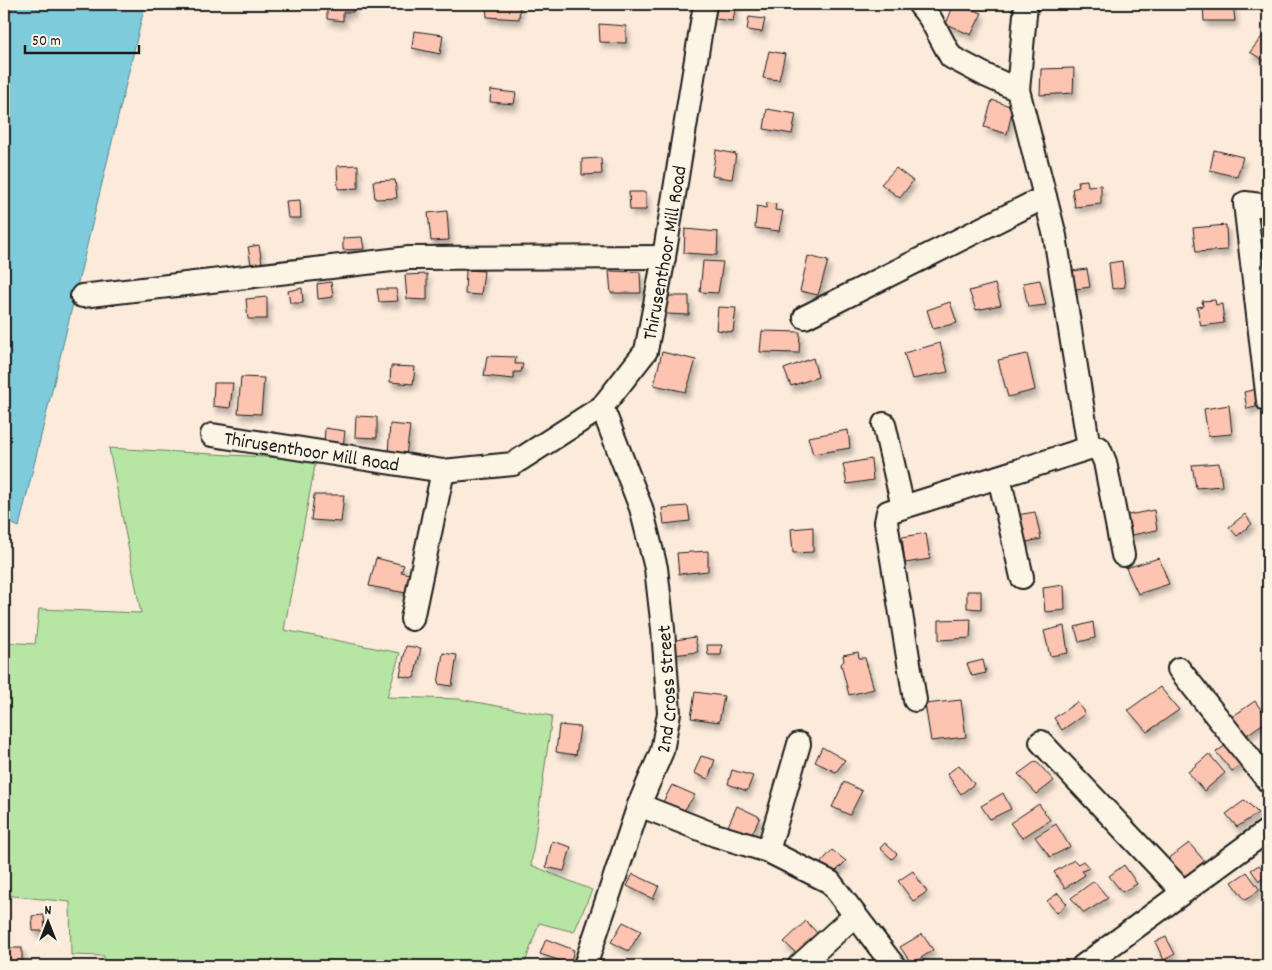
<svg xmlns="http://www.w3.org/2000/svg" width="1272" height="970" viewBox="0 0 1272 970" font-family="Dekko,sans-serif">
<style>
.green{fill:#b7e6a4;stroke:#6a8160}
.water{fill:#7ecbdc;stroke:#57858f}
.building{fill:#fdc4b1;stroke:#1c1c1c;filter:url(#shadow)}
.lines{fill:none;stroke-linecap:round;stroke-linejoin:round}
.minor-casing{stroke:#1c1c1c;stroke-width:26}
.minor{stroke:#fcf5e5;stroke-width:22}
.labels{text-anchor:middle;stroke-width:4;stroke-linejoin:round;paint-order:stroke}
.street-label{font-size:20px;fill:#1c1c1c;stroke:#fcf5e5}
</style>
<defs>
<filter id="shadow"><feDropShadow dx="3" dy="5.5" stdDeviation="2.5" flood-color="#0004"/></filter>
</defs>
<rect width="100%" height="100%" fill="#fcebdb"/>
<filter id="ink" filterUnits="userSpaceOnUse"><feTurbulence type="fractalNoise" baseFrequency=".02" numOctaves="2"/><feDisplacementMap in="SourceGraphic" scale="10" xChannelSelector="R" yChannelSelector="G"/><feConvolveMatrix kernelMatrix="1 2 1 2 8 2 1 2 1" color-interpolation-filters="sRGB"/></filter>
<g filter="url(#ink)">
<polygon class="green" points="109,448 316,460 284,630 400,653 387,697 459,699 552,716 531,865 592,890 574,932 539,923 524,966 104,966 104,956 71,955 70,902 4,895 4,642 35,644 39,609 141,613"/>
<polygon class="water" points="4,4 145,5 19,527 4,520"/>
<g class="building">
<polygon points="327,4 353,4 353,12 343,12 343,21 327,19"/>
<polygon points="486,4 520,4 519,19 487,17"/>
<polygon points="717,4 736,4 733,21 715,19"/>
<polygon points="954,4 982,13 971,35 946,24"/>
<polygon points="1203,4 1233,4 1235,21 1204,21"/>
<polygon points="749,17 765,19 762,32 747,30"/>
<polygon points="599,24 626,26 626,43 600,42"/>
<polygon points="1268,29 1268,63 1250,52"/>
<polygon points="414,31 443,35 440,54 412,48"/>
<polygon points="769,51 785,54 779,80 763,78"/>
<polygon points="1074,68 1073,93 1040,95 1041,69"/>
<polygon points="491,90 516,93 514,104 490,102"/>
<polygon points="992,100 1013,107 1007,134 984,127"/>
<polygon points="767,109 796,114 792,134 764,129"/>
<polygon points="716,150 736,154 732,179 712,176"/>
<polygon points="1214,150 1243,157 1237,177 1210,170"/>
<polygon points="601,158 602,174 582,175 582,159"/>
<polygon points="358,165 358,188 338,189 337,166"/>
<polygon points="896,168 913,181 900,198 881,184"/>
<polygon points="395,180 397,198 375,199 373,181"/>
<polygon points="1087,180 1088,186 1101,185 1101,204 1075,207 1072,189 1079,187 1078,181"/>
<polygon points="629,192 646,192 646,210 630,210"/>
<polygon points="300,200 301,218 288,218 286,201"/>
<polygon points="767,203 776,204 775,210 783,211 779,231 755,228 757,206 766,208"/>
<polygon points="447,211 449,240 431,241 428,213"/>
<polygon points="1226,225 1227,250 1196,252 1193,228"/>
<polygon points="685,229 718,232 717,255 684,253"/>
<polygon points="362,237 364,249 343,250 343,238"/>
<polygon points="259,245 262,263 251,264 248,247"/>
<polygon points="808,256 828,261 818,295 800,291"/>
<polygon points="703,261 723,262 718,293 700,292"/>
<polygon points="1122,261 1125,287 1112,289 1109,263"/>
<polygon points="1087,269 1090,287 1070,290 1065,272"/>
<polygon points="466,270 484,271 481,295 465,294"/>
<polygon points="609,271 640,272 641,293 611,293"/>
<polygon points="427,274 427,300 407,299 405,275"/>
<polygon points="1040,280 1046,305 1028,307 1023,283"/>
<polygon points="331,282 333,297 318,299 317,284"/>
<polygon points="995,284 1001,305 976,310 969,291"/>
<polygon points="302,288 303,303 290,303 288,291"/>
<polygon points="377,289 396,289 398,301 379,302"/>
<polygon points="667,296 689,296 689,315 666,314"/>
<polygon points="267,297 267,319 248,319 246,299"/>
<polygon points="1215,300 1216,305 1222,304 1224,323 1201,326 1197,307 1203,306 1202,301"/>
<polygon points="950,302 957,323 933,329 927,310"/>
<polygon points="718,307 736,308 733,332 716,330"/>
<polygon points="762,331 800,332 799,353 760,352"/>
<polygon points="940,343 948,372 912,379 904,353"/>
<polygon points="662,352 696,360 686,392 654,385"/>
<polygon points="1027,354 1035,390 1008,397 998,360"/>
<polygon points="487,356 516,357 515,364 523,364 521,372 514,372 514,379 484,376"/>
<polygon points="813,358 818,377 791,386 784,369"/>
<polygon points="391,366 415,367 413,384 390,382"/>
<polygon points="241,377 264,378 261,414 238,413"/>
<polygon points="214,383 233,383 230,408 213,406"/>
<polygon points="1257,389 1259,406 1247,409 1244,392"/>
<polygon points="1229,405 1232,434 1208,436 1204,409"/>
<polygon points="356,416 377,417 377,438 355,437"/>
<polygon points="390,424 410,426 406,456 388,455"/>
<polygon points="325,428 345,431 343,447 324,445"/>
<polygon points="848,430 850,448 813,454 808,437"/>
<polygon points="871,459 873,480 847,484 843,464"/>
<polygon points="1219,463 1222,486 1196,488 1192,465"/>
<polygon points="314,495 344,495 341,522 311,520"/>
<polygon points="688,506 690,521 664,524 662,508"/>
<polygon points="1154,510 1157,530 1127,536 1123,516"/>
<polygon points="1035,512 1041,539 1016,544 1011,516"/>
<polygon points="1245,514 1252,524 1237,536 1229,527"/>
<polygon points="813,527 813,552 793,553 791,529"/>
<polygon points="926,533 930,559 905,563 902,537"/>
<polygon points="708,551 708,571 679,574 677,553"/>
<polygon points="376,558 404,565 401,572 413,575 406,593 369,586"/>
<polygon points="1159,558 1169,584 1138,594 1126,568"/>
<polygon points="1064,585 1065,610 1045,612 1043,588"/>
<polygon points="967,591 981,591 981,609 967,608"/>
<polygon points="971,619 970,638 939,640 939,620"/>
<polygon points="1093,622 1095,638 1079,642 1075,627"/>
<polygon points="1064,626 1068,653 1050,656 1044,631"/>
<polygon points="695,637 698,652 673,655 669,641"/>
<polygon points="707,645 722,645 721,655 708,655"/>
<polygon points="406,646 421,648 414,678 400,676"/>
<polygon points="858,652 859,658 865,658 874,689 849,695 841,664 844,661 843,655"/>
<polygon points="443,653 457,655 452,686 438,684"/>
<polygon points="983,660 986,673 972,676 967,664"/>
<polygon points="1160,687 1179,710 1147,732 1128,710"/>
<polygon points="695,692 724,696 719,722 691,718"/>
<polygon points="961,700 966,737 931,741 925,704"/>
<polygon points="1255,701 1268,720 1241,739 1226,721"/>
<polygon points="1077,702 1085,714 1062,730 1054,718"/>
<polygon points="559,725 580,727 576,755 556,752"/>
<polygon points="1229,743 1245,762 1232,771 1216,752"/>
<polygon points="822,747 845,760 836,772 815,762"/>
<polygon points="1209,754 1225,773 1204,791 1188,772"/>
<polygon points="701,756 715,760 708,779 694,773"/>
<polygon points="1036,761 1054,781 1037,794 1018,774"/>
<polygon points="959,765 974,784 961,794 947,774"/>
<polygon points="732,770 753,776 747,791 728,784"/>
<polygon points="844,782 862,791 850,815 832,807"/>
<polygon points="672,785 695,795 683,812 663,802"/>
<polygon points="1003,793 1011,809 990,819 981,806"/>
<polygon points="1245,800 1258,813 1237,827 1226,814"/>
<polygon points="1039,804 1050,820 1022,838 1010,823"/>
<polygon points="737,806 760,817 751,836 728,826"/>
<polygon points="1056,824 1070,847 1050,857 1035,837"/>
<polygon points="552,841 571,847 564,871 546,867"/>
<polygon points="885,843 897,854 892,859 880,848"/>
<polygon points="1189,843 1206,863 1180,882 1164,862"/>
<polygon points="832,850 846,861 832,875 819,865"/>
<polygon points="1074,860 1078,864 1083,861 1089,868 1082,871 1085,875 1065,888 1054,872"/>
<polygon points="1124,865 1137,884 1122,892 1109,876"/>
<polygon points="1259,865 1267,876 1259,881 1251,870"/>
<polygon points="913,871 927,892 913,901 898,881"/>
<polygon points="1247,872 1260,890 1245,900 1232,882"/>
<polygon points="633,874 659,886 653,899 627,886"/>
<polygon points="1094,881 1108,898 1084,913 1071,898"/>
<polygon points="1058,893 1067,904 1057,913 1047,901"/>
<polygon points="44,915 45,931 33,931 32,916"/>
<polygon points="806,921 818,934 796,953 784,942"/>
<polygon points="623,922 641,931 629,951 611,942"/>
<polygon points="922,934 933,950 912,964 900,947"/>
<polygon points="1166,937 1175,954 1164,960 1155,942"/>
<polygon points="546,939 574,950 570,964 540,954"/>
<rect x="4" y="948" width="18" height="18"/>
</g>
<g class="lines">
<g class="minor-casing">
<g id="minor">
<polyline points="919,4 930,18 951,57 987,76 1018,90 1026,4"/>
<polyline points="1268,206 1245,203 1268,401"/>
<polyline points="82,296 409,258 664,257"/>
<polyline points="805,317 1045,197"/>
<polyline points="884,424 903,507"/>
<path id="s1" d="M212,435L443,471L513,464L602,407L646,351L664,257L705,4"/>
<polyline points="1089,448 1099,448 1105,462 1123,555"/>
<polyline points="999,477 1022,577"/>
<polyline points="412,619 443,471"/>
<polyline points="1179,669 1268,781"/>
<polyline points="915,700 886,522 888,512 1089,448 1055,236 1018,90"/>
<polyline points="1041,742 1183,892"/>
<polyline points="639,805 715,835 768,851 830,882 894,966"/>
<polyline points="768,851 799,744"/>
<path id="s2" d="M585,966L639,805L662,751L669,713L663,629L656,568L641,508L602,407"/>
<polyline points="799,966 855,915"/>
<polyline points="1083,966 1268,830"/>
</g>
</g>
<use href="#minor" class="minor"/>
</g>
</g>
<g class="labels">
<g class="street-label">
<text dy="7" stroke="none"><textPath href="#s1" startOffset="581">Thirusenthoor Mill Road</textPath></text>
<text dy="7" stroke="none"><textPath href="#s1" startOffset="101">Thirusenthoor Mill Road</textPath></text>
<text dy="7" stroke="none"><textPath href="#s2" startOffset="291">2nd Cross Street</textPath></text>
</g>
</g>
<rect width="1272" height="970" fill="none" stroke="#fcf5e5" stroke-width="20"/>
<rect x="10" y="10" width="1252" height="950" fill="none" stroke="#1c1c1c" stroke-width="2" filter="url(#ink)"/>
<g transform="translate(48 922)" stroke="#fcf5e5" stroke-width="4" paint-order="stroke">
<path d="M0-4L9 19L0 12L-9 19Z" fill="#1c1c1c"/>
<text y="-8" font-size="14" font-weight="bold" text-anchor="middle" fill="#1c1c1c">N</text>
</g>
<path d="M25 45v8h114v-8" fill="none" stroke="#1c1c1c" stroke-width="2.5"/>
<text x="32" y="45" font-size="15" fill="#1c1c1c" stroke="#fcf5e5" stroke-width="4" paint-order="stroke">50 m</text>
</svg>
